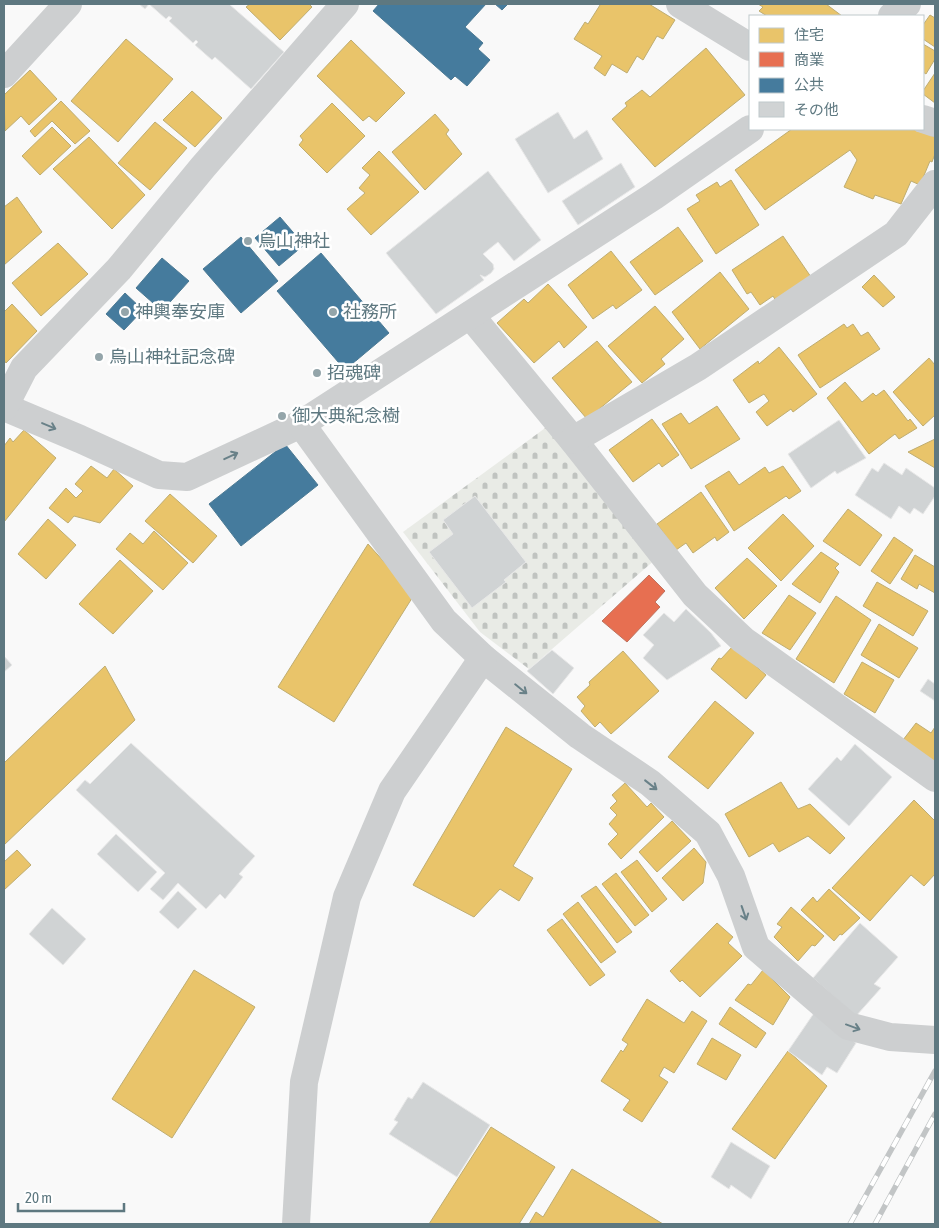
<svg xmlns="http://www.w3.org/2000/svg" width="939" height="1228" viewBox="0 0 939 1228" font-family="'Asap Condensed','Noto Sans JP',sans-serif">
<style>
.cemetery{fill:url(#cemetery-stones)}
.homes{fill:#e9c46a;stroke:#bfad71}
.shops{fill:#e76f51;stroke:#be725f}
.public{fill:#457b9d;stroke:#4c7a94}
.building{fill:#d0d3d4;stroke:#e8e8e8}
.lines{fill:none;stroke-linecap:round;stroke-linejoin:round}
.minor{stroke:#cdcfd0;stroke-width:28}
.rail-casing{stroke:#c2c5c6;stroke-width:5.5}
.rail{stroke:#fff;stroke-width:4;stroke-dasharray:11;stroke-linecap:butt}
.oneway{stroke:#698188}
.poi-dot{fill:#94a5aa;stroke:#fff;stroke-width:2}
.labels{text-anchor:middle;stroke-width:5;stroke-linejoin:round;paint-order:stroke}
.poi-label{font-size:18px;fill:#5e7880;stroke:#fff;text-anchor:start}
</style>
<defs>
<pattern id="cemetery-stones" width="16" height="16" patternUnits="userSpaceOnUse" patternTransform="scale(1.25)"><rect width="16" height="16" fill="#e9ebe6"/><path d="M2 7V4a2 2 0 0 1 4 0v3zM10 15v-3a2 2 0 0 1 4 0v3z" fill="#c0c3c0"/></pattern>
</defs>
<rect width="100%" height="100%" fill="#f9f9f9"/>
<polygon class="cemetery" points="552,423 656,559 529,669 480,632 403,532"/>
<g class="homes">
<polygon points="250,4 309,4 312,7 280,40 246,7"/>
<polygon points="599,4 649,4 675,20 663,39 657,36 643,60 637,56 627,73 612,64 605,76 594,68 602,56 574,39 585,22 588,24 600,5"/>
<polygon points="758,4 826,4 842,16 767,16 759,11 763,7"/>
<polygon points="930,15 935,18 935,47 923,39 923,25"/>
<polygon points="126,39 173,79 118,142 71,101"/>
<polygon points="351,40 405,93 376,122 369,116 363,121 317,76"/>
<polygon points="923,44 935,51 935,59 926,74 923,72"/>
<polygon points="706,48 745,95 655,167 612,119 627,106 625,103 642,90 650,97"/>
<polygon points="30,70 57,99 29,125 21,116 5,131 4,95"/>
<polygon points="935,73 935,103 923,94 923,91"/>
<polygon points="192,91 222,118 195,147 163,120"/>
<polygon points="61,101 90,131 75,144 52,121 35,137 30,131"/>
<polygon points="332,103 365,136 327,173 299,145 303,140 300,136"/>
<polygon points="435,114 449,130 446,134 462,154 425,190 392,152"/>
<polygon points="155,122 187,148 150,190 118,163"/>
<polygon points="52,127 71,146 40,175 22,156"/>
<polygon points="792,129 916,129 935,137 935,154 932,162 930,161 920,185 911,181 901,204 875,195 873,199 844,187 857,160 850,150 765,210 735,170"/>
<polygon points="89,137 145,195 112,229 53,169"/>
<polygon points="379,151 419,192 371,235 347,209 365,193 359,188 370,175 362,168"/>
<polygon points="731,180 759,225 716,254 687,209 700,201 696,195 717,182 720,187"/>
<polygon points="17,197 42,232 4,265 4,207"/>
<polygon points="678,227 703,261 655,295 630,262"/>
<polygon points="783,236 811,277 776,301 773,296 760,305 751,292 747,294 732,270"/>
<polygon points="58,243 88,274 41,316 12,283"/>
<polygon points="611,251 642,290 616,309 613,305 593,319 568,285"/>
<polygon points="720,272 749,309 700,349 672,312"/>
<polygon points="874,275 895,297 883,307 862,287"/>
<polygon points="548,284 587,327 564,348 559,341 534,363 497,323 524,299 528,303"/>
<polygon points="12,304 37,331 6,363 4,360 4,312"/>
<polygon points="655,306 684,339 661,359 665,364 642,383 608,346"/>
<polygon points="844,324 847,328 853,324 861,336 868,332 880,349 820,388 798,355"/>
<polygon points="597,341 632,382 587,419 552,378"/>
<polygon points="779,347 817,394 793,412 791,409 767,426 756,412 769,401 764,394 749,403 733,380 758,361 759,364"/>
<polygon points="929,358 935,365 935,415 923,426 893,392"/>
<polygon points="845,382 862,402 873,393 876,396 884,390 908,421 910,419 917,428 899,439 895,434 869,454 827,398"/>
<polygon points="717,406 740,439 691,469 662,424 681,413 689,424"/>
<polygon points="652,419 679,455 662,467 659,463 633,482 609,450"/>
<polygon points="24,430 56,458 4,522 4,446 10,438 13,442"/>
<polygon points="935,439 935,468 908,452"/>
<polygon points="91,466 107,478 114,469 133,486 100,523 74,516 68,523 49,508 66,488 76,498 83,491 75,484"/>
<polygon points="783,466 801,491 789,499 786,496 734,531 705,486 729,471 739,485 765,467 769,473"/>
<polygon points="701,492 729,532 717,541 715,537 693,553 686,543 676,550 657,524"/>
<polygon points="170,494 217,536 193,563 145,521"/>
<polygon points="848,509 882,535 860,566 823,541"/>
<polygon points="783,514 814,546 781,581 748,548"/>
<polygon points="48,519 76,545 46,579 18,554"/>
<polygon points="154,531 188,563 163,590 116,549 130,533 143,544"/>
<polygon points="894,537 913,550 890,584 871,571"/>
<polygon points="368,544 414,595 334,722 278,687"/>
<polygon points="821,552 839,564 835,568 839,572 820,603 792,584"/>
<polygon points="915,555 935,567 935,593 919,584 917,589 901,579"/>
<polygon points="747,558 777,586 744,619 715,588"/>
<polygon points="120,560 153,591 113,634 79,604"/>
<polygon points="877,582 928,611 913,636 863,606"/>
<polygon points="789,595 816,613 790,650 762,633"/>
<polygon points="836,596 871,620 834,683 796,659"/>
<polygon points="879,624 918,648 899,678 861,655"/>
<polygon points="733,646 766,675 746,699 711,669 719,658 721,659"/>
<polygon points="623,651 659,691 611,734 600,722 595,727 581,711 585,706 577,697 590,685 589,682"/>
<polygon points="862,662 894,680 875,713 844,694"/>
<polygon points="105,666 135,720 4,845 4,763"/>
<polygon points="715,701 754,733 708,789 668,757"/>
<polygon points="916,723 931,733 935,727 935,763 903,740"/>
<polygon points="506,727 572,769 513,866 533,878 519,901 500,889 474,917 413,885"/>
<polygon points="781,782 798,809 810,804 845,838 830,854 808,836 779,852 773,843 749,857 725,814"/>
<polygon points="625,783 647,807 651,803 664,817 621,859 608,844 618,834 609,824 617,815 610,808 617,801 612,795"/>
<polygon points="914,800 935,821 935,874 924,886 911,875 870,921 832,888"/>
<polygon points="672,821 691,841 657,872 639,852"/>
<polygon points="694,848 706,862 703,883 683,901 662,878"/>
<polygon points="17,850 31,865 4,890 4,862"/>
<polygon points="637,860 667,899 652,912 621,872"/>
<polygon points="616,873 649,915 635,926 602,884"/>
<polygon points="596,886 632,932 617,943 581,896"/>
<polygon points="829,889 860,918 842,935 840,934 834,941 801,910 813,897 817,902"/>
<polygon points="578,902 616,952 601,963 563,914"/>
<polygon points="791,907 824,936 815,946 812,945 798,961 774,937 782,927 777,924"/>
<polygon points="562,919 605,975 590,986 547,930"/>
<polygon points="717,923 733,937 728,943 742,956 700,997 682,980 680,982 670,971"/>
<polygon points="194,970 255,1007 172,1138 112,1099"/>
<polygon points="763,970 790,997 773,1025 735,1000 748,984 751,985"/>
<polygon points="647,999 684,1023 692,1011 707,1021 674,1073 664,1067 659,1076 668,1082 642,1122 623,1110 630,1100 601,1081 621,1050 623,1052 628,1044 622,1040"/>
<polygon points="730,1007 766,1033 756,1048 719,1024"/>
<polygon points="712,1038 741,1055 726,1080 697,1064"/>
<polygon points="788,1051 827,1086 775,1159 732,1129"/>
<polygon points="491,1127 555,1167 519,1224 429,1224"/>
<polygon points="572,1169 663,1224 529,1224 536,1212 543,1217"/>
</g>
<polygon class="shops" points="649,575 665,591 655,602 660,607 627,642 602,621"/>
<g class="public">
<polygon points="379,4 486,4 465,27 483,43 478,49 490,60 467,86 455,76 451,80 373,11"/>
<polygon points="495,4 508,4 502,10"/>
<polygon points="280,217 304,245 279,266 255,238"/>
<polygon points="241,237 278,281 241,313 203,269"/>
<polygon points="321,253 389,333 345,370 277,291"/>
<polygon points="162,258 189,281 162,311 136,288"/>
<polygon points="125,293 143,310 124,330 106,314"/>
<polygon points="285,444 318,485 241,546 209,504"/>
</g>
<g class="building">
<polygon points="139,4 229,4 284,52 251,89 215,57 212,60 195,45 198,42 196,40 193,43 169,21 172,18 169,16 166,19 149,4 145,9"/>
<polygon points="558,112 574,139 587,130 603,159 548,193 515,139"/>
<polygon points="621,163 635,187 578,225 562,201"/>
<polygon points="488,171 541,240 514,261 498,242 483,254 493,264 494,269 491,273 485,277 480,275 484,280 436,314 386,253"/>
<polygon points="839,420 866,458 837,474 835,471 811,488 788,454"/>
<polygon points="884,463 902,475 906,468 935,488 935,496 923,514 914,508 910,514 899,506 891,519 855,495 872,468 878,472"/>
<polygon points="475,496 526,562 504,580 506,582 472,608 429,552 453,534 443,520"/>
<polygon points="686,609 711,633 721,646 667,680 643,658 654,645 643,635 664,613 674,622"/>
<polygon points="552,650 574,668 553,694 527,671"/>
<polygon points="4,656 12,665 4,672"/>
<polygon points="928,679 935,684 935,701 920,691"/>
<polygon points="131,743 255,856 239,874 243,877 225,899 220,894 206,909 178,883 163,900 150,889 165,873 76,790 85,780 90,784"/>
<polygon points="855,744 892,777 849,826 808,789 837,757 841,761"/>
<polygon points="116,834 157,872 138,892 97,854"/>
<polygon points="178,891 197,909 178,929 159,912"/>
<polygon points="52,908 86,939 63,965 29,934"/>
<polygon points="860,923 898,957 874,984 881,988 856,1016 813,978"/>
<polygon points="814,1013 856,1043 837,1073 827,1067 822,1075 788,1051"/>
<polygon points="423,1082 490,1125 457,1177 389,1134 398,1122 394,1120 408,1097 412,1099"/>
<polygon points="731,1142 770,1166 751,1199 731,1185 729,1189 711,1177"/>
</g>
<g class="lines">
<g class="minor">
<polyline points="680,4 750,47"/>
<polyline points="892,16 907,4"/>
<polyline points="4,74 68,4"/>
<polyline points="923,119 935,123"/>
<polyline points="470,315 573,440 695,595 743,640 935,778"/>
<polyline points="4,407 80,439 159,475 187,477 301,424 654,196 750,129"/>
<polyline points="4,407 24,368 119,269 203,167 345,4"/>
<polyline points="301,424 444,621 483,658 580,736 650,783 708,833 731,876 756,947 848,1026 890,1037 935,1040"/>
<polyline points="573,440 698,367 896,234 935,184"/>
<polyline points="296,1224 304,1082 347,897 392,791 483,658"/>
</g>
<g class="rail-casing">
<g id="rail">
<polyline points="850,1224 935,1071"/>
<polyline points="875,1224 935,1114"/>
</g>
</g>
<use href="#rail" class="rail"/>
</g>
<defs><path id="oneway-shaft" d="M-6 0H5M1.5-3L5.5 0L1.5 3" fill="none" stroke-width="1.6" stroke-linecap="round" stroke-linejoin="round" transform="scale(1.25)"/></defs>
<g class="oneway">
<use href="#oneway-shaft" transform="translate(49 426) rotate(23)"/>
<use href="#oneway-shaft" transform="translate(231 456) rotate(-25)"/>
<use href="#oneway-shaft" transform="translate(521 689) rotate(39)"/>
<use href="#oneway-shaft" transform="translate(651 785) rotate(38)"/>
<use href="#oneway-shaft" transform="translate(744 913) rotate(71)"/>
<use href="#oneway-shaft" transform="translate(853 1027) rotate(20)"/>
</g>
<g class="poi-dot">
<circle cx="248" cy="241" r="5"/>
<circle cx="125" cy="312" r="5"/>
<circle cx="333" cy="312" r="5"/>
<circle cx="99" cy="357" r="5"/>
<circle cx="317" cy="373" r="5"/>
<circle cx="282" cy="416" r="5"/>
</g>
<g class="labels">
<g class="poi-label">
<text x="258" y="247">烏山神社</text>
<text x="135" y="318">神輿奉安庫</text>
<text x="343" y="318">社務所</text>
<text x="109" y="363">烏山神社記念碑</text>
<text x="327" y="379">招魂碑</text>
<text x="292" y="422">御大典紀念樹</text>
</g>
</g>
<rect width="939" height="1228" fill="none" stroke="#5e7880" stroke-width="10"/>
<rect x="749" y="15" width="175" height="115" fill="#ffffff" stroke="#bfc9cc"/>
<rect x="759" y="28" width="25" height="15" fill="#e9c46a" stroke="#bfc9cc"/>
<text x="794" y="40" font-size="15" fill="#5e7880">住宅</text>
<rect x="759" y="52" width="25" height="15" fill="#e76f51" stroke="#bfc9cc"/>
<text x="794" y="65" font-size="15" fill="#5e7880">商業</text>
<rect x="759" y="78" width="25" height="15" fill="#457b9d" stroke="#bfc9cc"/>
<text x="794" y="90" font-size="15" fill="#5e7880">公共</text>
<rect x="759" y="102" width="25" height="15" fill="#d0d3d4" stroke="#bfc9cc"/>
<text x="794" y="115" font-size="15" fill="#5e7880">その他</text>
<path d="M18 1203v8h106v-8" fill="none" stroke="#5e7880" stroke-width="2.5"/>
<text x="25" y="1203" font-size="15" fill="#5e7880" stroke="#ffffff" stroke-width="4" paint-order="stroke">20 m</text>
</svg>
